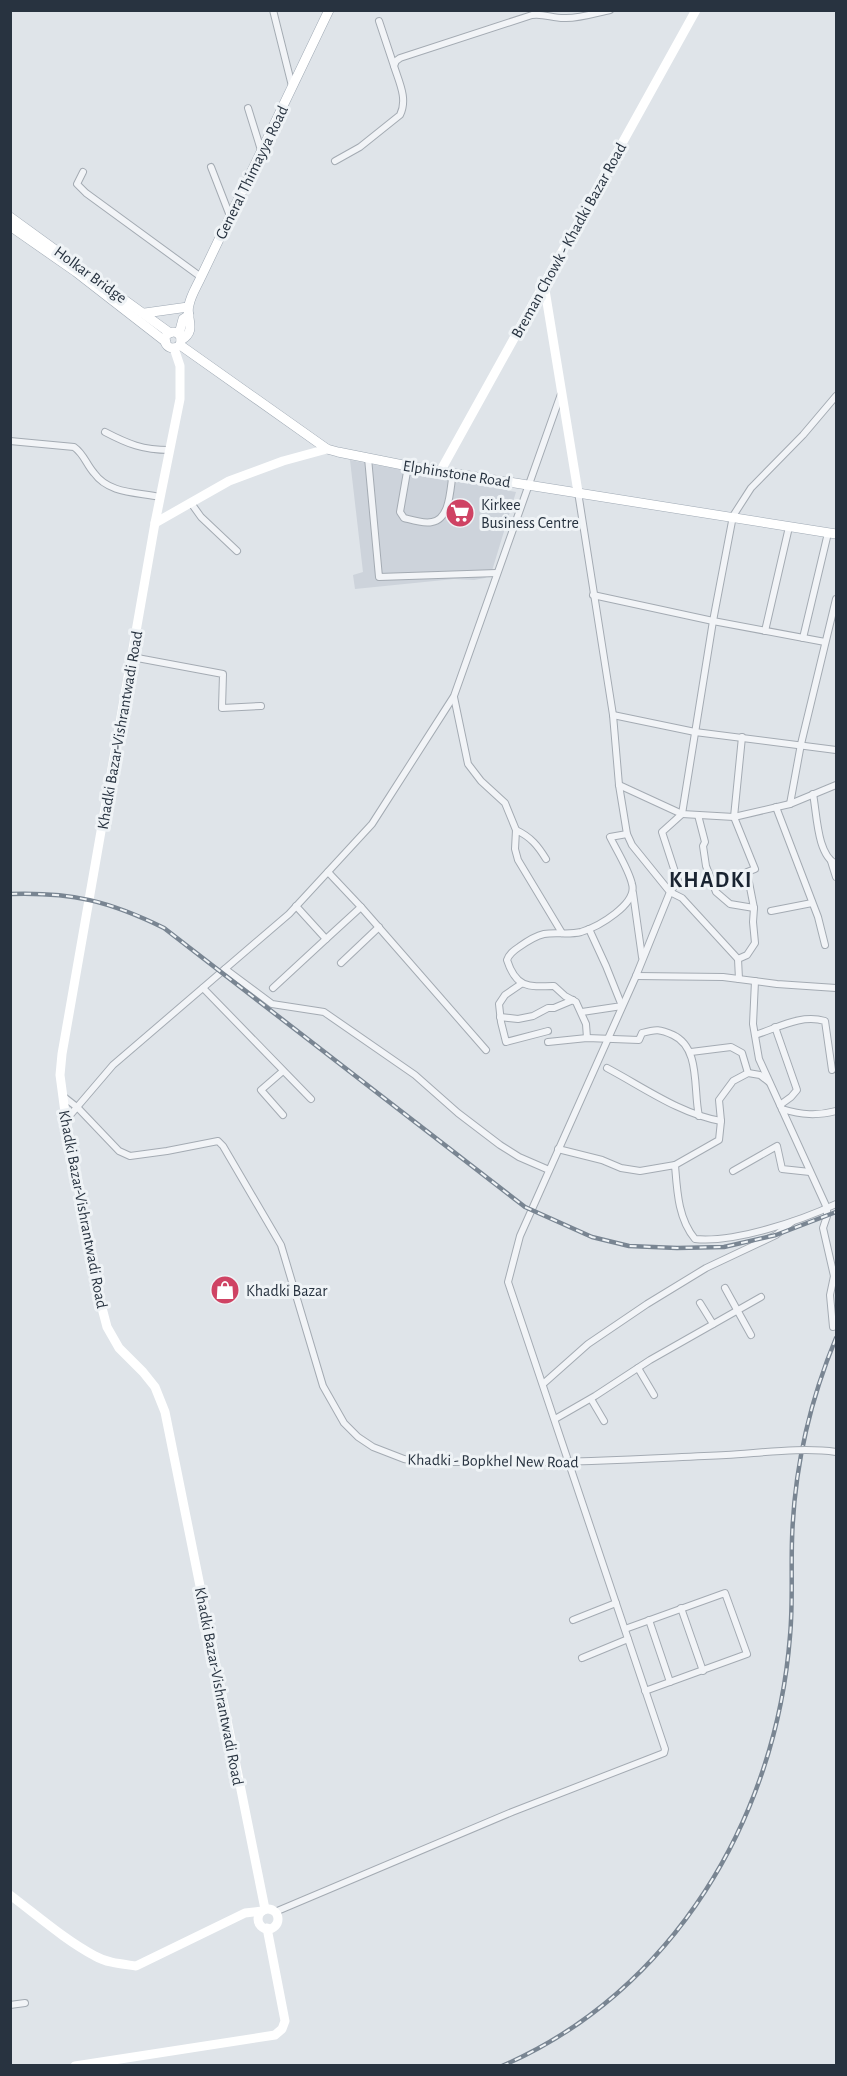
<svg xmlns="http://www.w3.org/2000/svg" width="847" height="2076" viewBox="0 0 847 2076" font-family="'Alegreya Sans',sans-serif">
<style>
.built{fill:#cdd3db}
.lines{fill:none;stroke-linecap:round;stroke-linejoin:round}
.street-casing{stroke:#a4abb3;stroke-width:8}
.primary-casing{stroke:#9fa9b4;stroke-width:10}
.street{stroke:#f2f4f7;stroke-width:6}
.secondary{stroke:#fff;stroke-width:9}
.primary{stroke:#fff;stroke-width:9}
.rail-casing{stroke:#798592;stroke-width:4.5}
.rail{stroke:#eff3f6;stroke-width:2;stroke-dasharray:7;stroke-linecap:butt}
.street-bridge-casing{stroke:#a4abb3;stroke-width:8;stroke-linecap:butt}
.street-bridge{stroke:#f2f4f7;stroke-width:6}
.labels{text-anchor:middle;stroke-width:6;stroke-linejoin:round;paint-order:stroke}
.street-label{font-size:16px;fill:#283340;stroke:#eff3f6}
.poi-label{font-size:16px;fill:#283340;stroke:#eff3f6;text-anchor:start}
.district-label{font-size:22px;font-weight:bold;letter-spacing:1.5px;fill:#1a2431;stroke:#eff3f6}
</style>
<rect width="100%" height="100%" fill="#dfe4e9"/>
<polygon class="built" points="350,460 516,492 491,574 485,578 474,580 454,579 355,589 353,575 363,572"/>
<g class="lines">
<g class="street-casing">
<g id="street">
<polyline points="273,10 292,86"/>
<polyline points="379,21 394,66"/>
<polyline points="248,108 261,150"/>
<path d="M335,161L360,147L400,115C408,99 399,82 394,66L396,61L400,58L532,15C544,13 554,19 566,18C581,18 596,13 610,10"/>
<polyline points="211,167 230,216"/>
<polyline points="83,172 77,184 86,193 201,277"/>
<path d="M105,432C128,444 143,450 169,450"/>
<path d="M10,441L74,447C84,454 86,464 94,473C109,494 137,492 160,497"/>
<polyline points="368,458 379,577 497,573"/>
<path d="M408,466L400,512L404,518C412,520 423,524 432,522C451,519 450,487 453,472"/>
<polyline points="191,503 201,517 237,551"/>
<polyline points="593,595 713,621 825,642"/>
<polyline points="765,631 789,527"/>
<polyline points="803,638 828,533"/>
<polyline points="132,657 223,674 222,708 261,706"/>
<polyline points="454,697 468,764 481,781 505,803 516,830"/>
<polyline points="613,715 695,732 836,750"/>
<polyline points="619,785 682,814 734,817 790,804 836,785"/>
<path d="M813,794C817,814 817,855 836,864"/>
<polyline points="790,804 801,744 836,599"/>
<polyline points="776,807 818,917 825,945"/>
<polyline points="698,815 705,842 703,846 706,866 716,892 730,904 754,908"/>
<path d="M546,859C538,846 531,837 516,830L515,849L518,860L562,933"/>
<polyline points="831,861 836,877"/>
<polyline points="633,893 642,957"/>
<polyline points="296,906 326,939 361,907 328,872"/>
<polyline points="361,907 486,1050"/>
<polyline points="771,911 812,903"/>
<polyline points="738,959 682,898 670,892 678,881 662,832 682,814 713,621 733,516 751,488 803,435 836,396"/>
<polyline points="341,963 379,927"/>
<polyline points="225,969 272,1004 324,1012 415,1075 458,1113 500,1145 519,1157 549,1170"/>
<polyline points="636,976 723,977 777,984 836,988"/>
<polyline points="739,979 738,959 747,955 755,943 753,922 754,908 747,872 755,869 734,817 742,737"/>
<polyline points="755,981 753,1024 759,1059 827,1208 827,1216 823,1228 834,1276 830,1295 833,1327"/>
<polyline points="521,984 505,995 499,1004 501,1022 506,1042 548,1031"/>
<polyline points="203,988 311,1099"/>
<polyline points="273,988 326,939"/>
<polyline points="582,1012 622,1006 606,966 589,929"/>
<polyline points="500,1017 518,1019 533,1016 548,1008 554,1008 573,1000"/>
<polyline points="775,1027 797,1090 791,1097 780,1105"/>
<path d="M755,1035C778,1028 800,1014 825,1021L832,1070"/>
<path d="M587,1038L586,1024L576,1002L565,996L554,986C528,987 516,988 507,960C509,954 513,951 519,947C526,942 535,936 544,934C556,932 569,935 581,932C598,927 638,904 632,884C629,870 617,851 610,837L627,834"/>
<path d="M548,1042L587,1038L639,1040L642,1033C656,1029 660,1029 673,1035C701,1048 693,1090 699,1116"/>
<polyline points="691,1052 731,1047 742,1053 748,1073"/>
<path d="M607,1068C643,1087 680,1114 721,1121"/>
<polyline points="283,1071 261,1090 283,1115"/>
<polyline points="64,1097 78,1108 119,1151 130,1156 167,1151 218,1141 223,1146 281,1245 323,1386 344,1423 358,1437 373,1447 404,1459 421,1462 515,1462"/>
<path d="M782,1109C802,1115 817,1116 836,1111"/>
<polyline points="66,1120 113,1065 289,914 372,824 454,696 561,394"/>
<path d="M558,1149L602,1160L621,1168L640,1171L675,1165C677,1190 678,1219 695,1239C734,1243 800,1221 836,1204"/>
<polyline points="675,1165 719,1140 721,1121 719,1100 733,1081 748,1073 760,1075 769,1082"/>
<polyline points="733,1171 777,1146 782,1169 810,1172"/>
<polyline points="725,1288 751,1335"/>
<polyline points="700,1303 713,1324"/>
<polyline points="638,1368 654,1395"/>
<polyline points="543,1384 588,1344 647,1304 706,1268 776,1235 792,1222"/>
<polyline points="591,1399 604,1421"/>
<polyline points="555,1419 595,1396 650,1360 761,1297"/>
<polyline points="681,1608 703,1671"/>
<polyline points="573,1620 616,1603"/>
<polyline points="649,1620 670,1682"/>
<polyline points="625,1629 725,1593 747,1654 645,1691"/>
<polyline points="582,1658 628,1639"/>
<polyline points="275,1912 512,1812 664,1753 665,1749 508,1282 520,1236 636,976 670,892 632,845 627,834 619,785 613,715 578,492"/>
<polyline points="10,2005 25,2003"/>
</g>
</g>
<g class="primary-casing">
<g id="primary">
<polyline points="10,217 170,333"/>
<polyline points="10,226 76,272 166,342"/>
<polyline points="145,313 188,307"/>
<circle cx="173" cy="340" r="8"/>
<polyline points="179,334 183,319 189,315"/>
<path d="M181,340C198,331 185,317 189,305C191,295 197,286 201,277L329,10"/>
<polyline points="180,345 327,449 338,452 408,466 836,534"/>
</g>
</g>
<use href="#street" class="street"/>
<g class="secondary">
<polyline points="544,284 578,492"/>
<polyline points="174,348 180,366 180,399 155,523 62,1054 60,1075 66,1120 96,1285 107,1327 119,1348 143,1372 155,1387 165,1412 265,1909"/>
<polyline points="441,470 696,10"/>
<polyline points="155,523 229,481 283,461 327,449"/>
<path d="M10,1895C38,1916 65,1940 95,1956C107,1963 122,1964 136,1966L245,1913L262,1911"/>
<circle cx="268" cy="1919" r="10"/>
<polyline points="75,2066 275,2035 282,2029 285,2021 267,1928"/>
</g>
<use href="#primary" class="primary"/>
<g class="rail-casing">
<g id="rail">
<path d="M10,894C72,892 109,901 164,928L525,1207L592,1237L629,1246L677,1248L724,1247L776,1235L836,1212"/>
<path d="M502,2066C673,1992 776,1818 790,1636C793,1604 791,1572 792,1540C794,1470 809,1403 836,1338"/>
</g>
</g>
<use href="#rail" class="rail"/>
<g class="street-bridge-casing">
<path id="street-bridge" d="M515,1462C586,1463 656,1458 726,1455C761,1453 802,1447 836,1452"/>
</g>
<use href="#street-bridge" class="street-bridge"/>
</g>
<defs>
<g id="supermarket-disc" transform="scale(1.5)"><circle r="9.5" fill="#cf4364" stroke="#eff3f6"/><path d="M-6-5.5h2.5l.6 2H6L4.5 2H-2.5L-4.4-4H-6ZM-1.5 3.2a1.3 1.3 0 1 0 .1 0ZM3 3.2a1.3 1.3 0 1 0 .1 0Z" fill="#fff"/></g>
<g id="shop-disc" transform="scale(1.5)"><circle r="9.5" fill="#cf4364" stroke="#eff3f6"/><path d="M-5-2.5h2.3a2.7 3.5 0 0 1 5.4 0H5L5.5 6h-11ZM-1.5-2.5h3a1.5 2.3 0 0 0-3 0Z" fill="#fff"/></g>
</defs>
<g fill-rule="evenodd">
<use href="#supermarket-disc" x="460" y="513"/>
<use href="#shop-disc" x="225" y="1290"/>
</g>
<g class="labels">
<g class="street-label">
<text transform="translate(251 172) rotate(-64)" y="6">General Thimayya Road</text>
<text transform="translate(568 240) rotate(-61)" y="6">Breman Chowk - Khadki Bazar Road</text>
<text transform="translate(91 274) rotate(36)" y="6">Holkar Bridge</text>
<text transform="translate(457 473) rotate(9)" y="6">Elphinstone Road</text>
<text transform="translate(119 730) rotate(-80)" y="6">Khadki Bazar-Vishrantwadi Road</text>
<text transform="translate(84 1209) rotate(79)" y="6">Khadki Bazar-Vishrantwadi Road</text>
<text transform="translate(493 1460) rotate(1)" y="6">Khadki - Bopkhel New Road</text>
<text transform="translate(220 1686) rotate(79)" y="6">Khadki Bazar-Vishrantwadi Road</text>
</g>
<g class="poi-label">
<text x="481" y="510">Kirkee<tspan x="481" dy="18">Business Centre</tspan></text>
<text x="246" y="1296">Khadki Bazar</text>
</g>
<g class="district-label">
<text x="711" y="887">KHADKI</text>
</g>
</g>
<rect width="847" height="2076" fill="none" stroke="#283340" stroke-width="24"/>
</svg>
